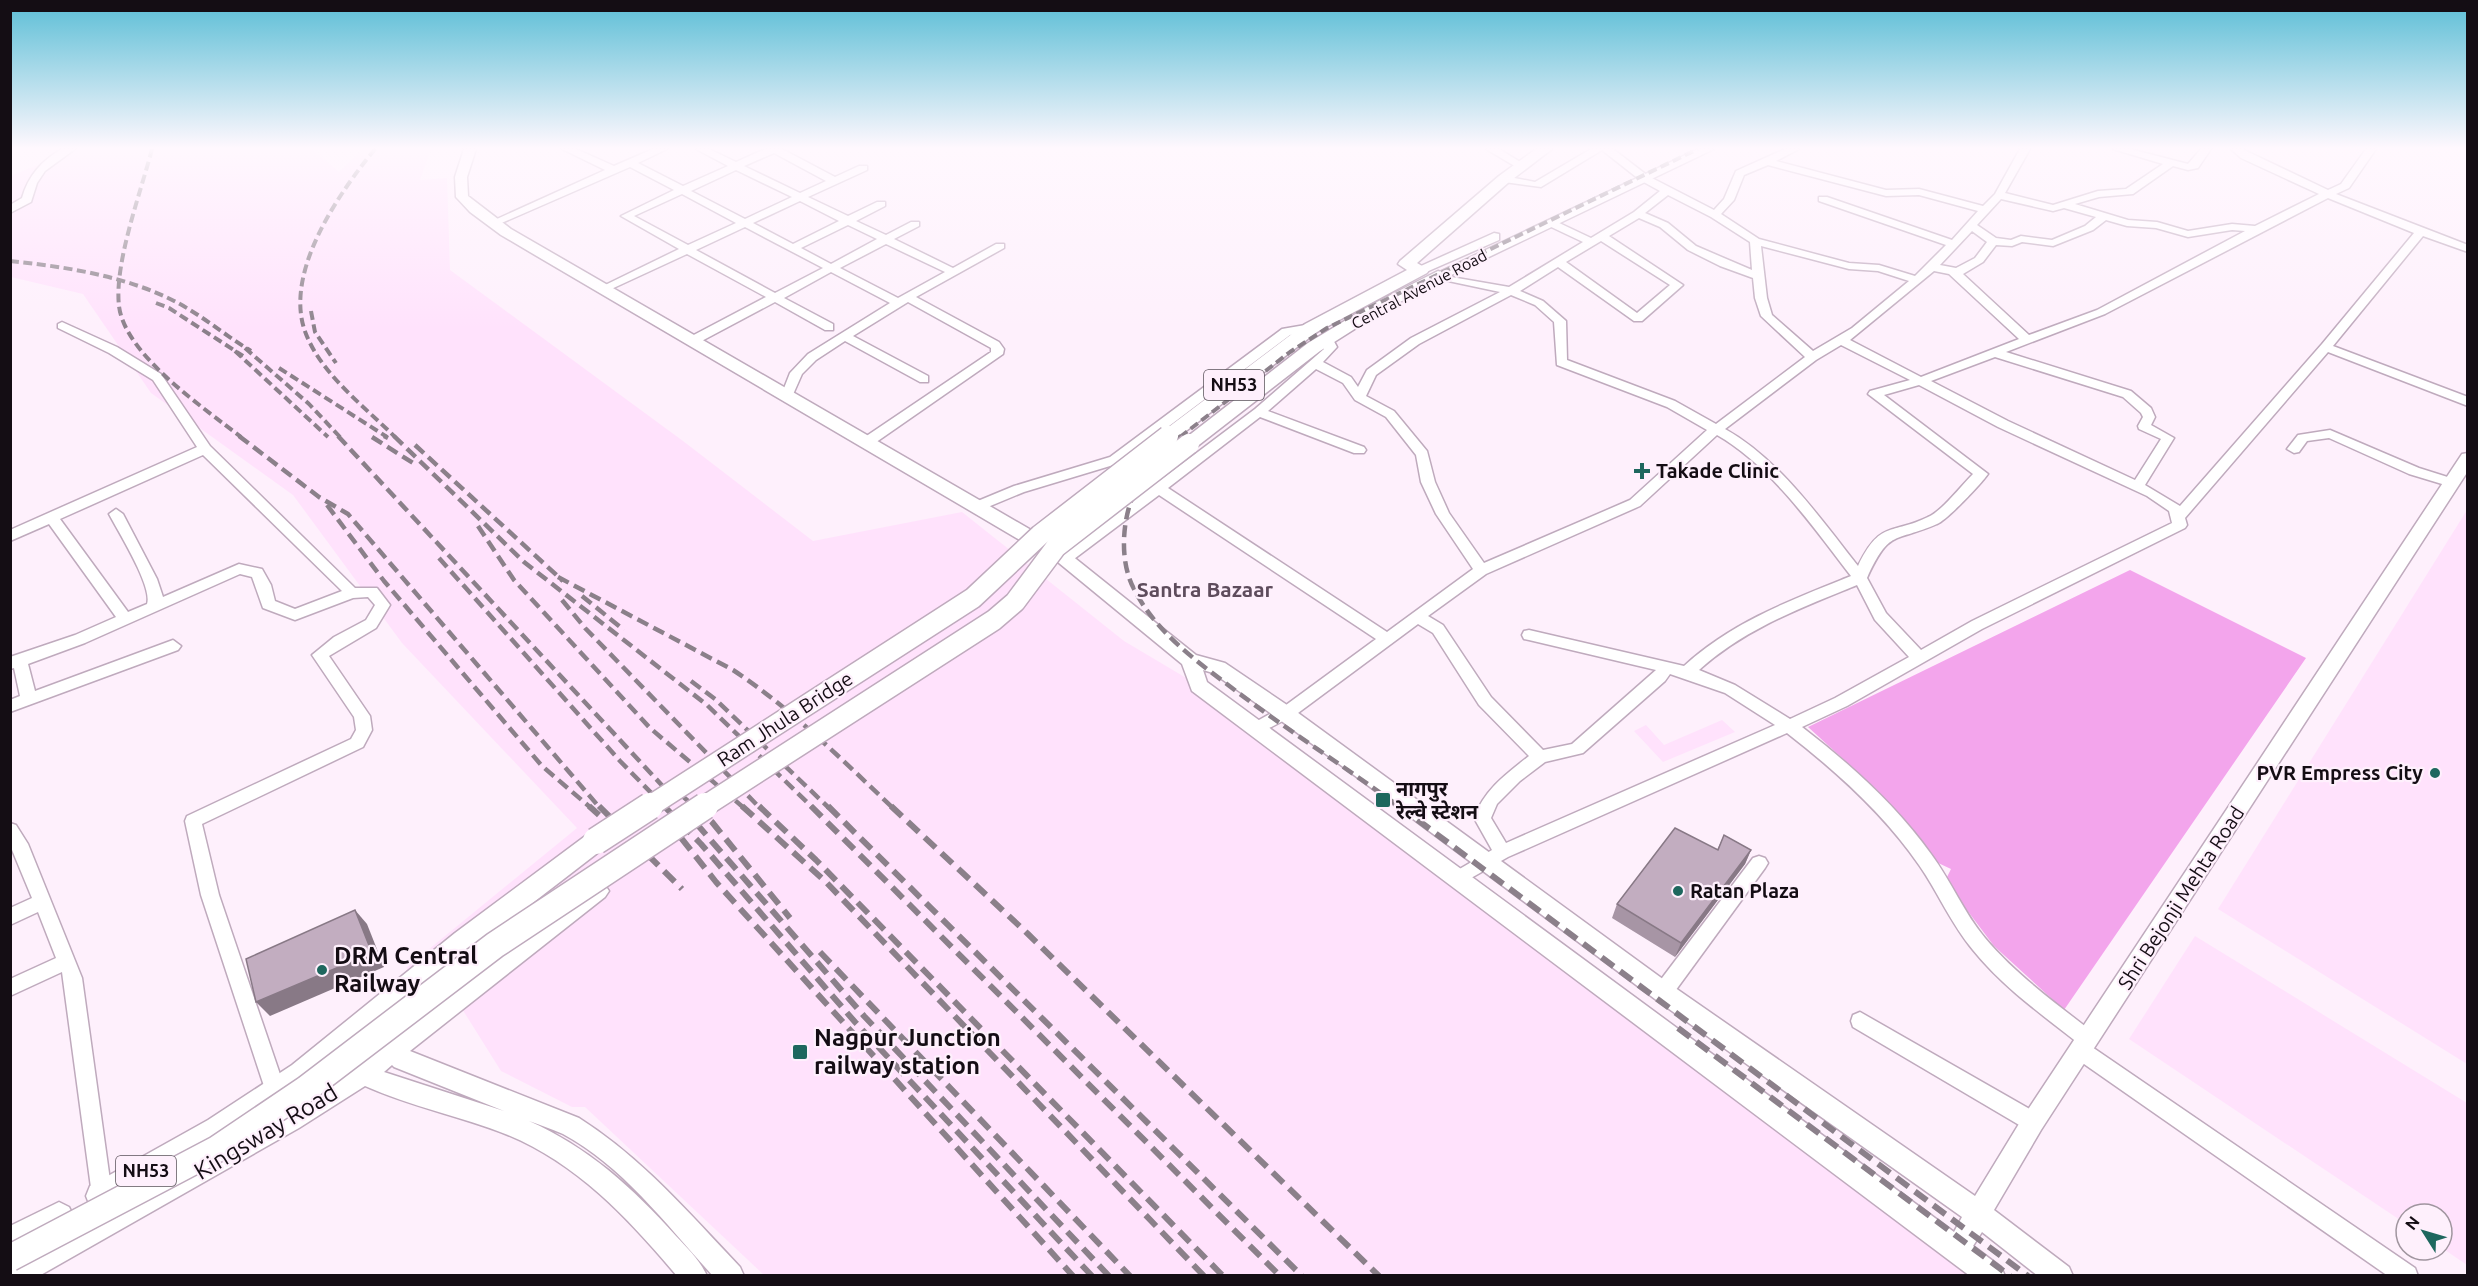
<svg xmlns="http://www.w3.org/2000/svg" width="2478" height="1286" viewBox="0 0 2478 1286" font-family="Ubuntu,'Noto Sans Devanagari',sans-serif">
<style>
.built{fill:#ffe2fc}
.forest{fill:#f3a5ec}
.lines{fill:none;stroke-linecap:round;stroke-linejoin:round}
.minor-casing{stroke:#bfaabd;stroke-width:3}
.major-casing{stroke:#bfaabd;stroke-width:3}
.highway-casing{stroke:#bfaabd;stroke-width:3}
.minor{fill:#fff;fill-rule:evenodd}
.major{fill:#fff;fill-rule:evenodd}
.highway{fill:#fff;fill-rule:evenodd}
.rail-far2{stroke:#8b808a;stroke-width:4;stroke-dasharray:9 4.5;stroke-linecap:butt}
.rail-far1{stroke:#8b808a;stroke-width:4.5;stroke-dasharray:12 6;stroke-linecap:butt}
.rail{stroke:#8b808a;stroke-width:6;stroke-dasharray:15 8;stroke-linecap:butt}
.highway-bridge-far1-casing{stroke:#bfaabd;stroke-width:23;stroke-linecap:butt}
.highway-bridge-casing{stroke:#bfaabd;stroke-width:29;stroke-linecap:butt}
.highway-bridge-far1{stroke:#fff;stroke-width:20}
.highway-bridge{stroke:#fff;stroke-width:26}
.wall{fill:#a795a5}
.shaded-wall{fill:#887986}
.building{fill:#c2adc0;stroke:#887986;stroke-width:1.5}
.poi-dot{fill:#1e675e;stroke:#fef0fc;stroke-width:2}
.labels{text-anchor:middle;stroke-width:4.5;stroke-linejoin:round;paint-order:stroke}
.far-street-label{font-size:16px;fill:#140d14;stroke:#fef0fc}
.shield{fill:#fef0fc;stroke:#5a515a;stroke-width:1.5}
.shield-label{font-size:18px;font-weight:bold;fill:#140d14}
.poi-label{font-size:20px;font-weight:bold;fill:#140d14;stroke:#fef0fc;text-anchor:start}
.street-label{font-size:20px;fill:#140d14;stroke:#fef0fc}
.neighbourhood-label{font-size:21px;font-weight:bold;fill:#5e4c5c;stroke:#fef0fc}
.near-poi-label{font-size:24px;font-weight:bold;fill:#140d14;stroke:#fef0fc;text-anchor:start}
.near-street-label{font-size:24px;fill:#140d14;stroke:#fef0fc}
</style>
<rect width="100%" height="100%" fill="#fef0fc"/>
<g class="built">
<polygon points="78,149 312,149 339,172 363,149 431,149 420,180 447,178 450,270 683,441 813,541 962,512 1124,641 1230,704 1977,1275 764,1275 585,1107 572,1107 501,1071 459,1004 406,968 577,828 402,643 293,495 151,393 83,294 11,277 10,203 13,201 10,176"/>
<polygon points="2467,510 2467,1064 2218,909"/>
<polygon points="1722,720 1735,732 1663,762 1634,731 1646,725 1664,745"/>
<polygon points="2195,936 2467,1103 2467,1265 2442,1248 2442,1214 2406,1214 2406,1224 2129,1039"/>
</g>
<polygon class="forest" points="2130,570 2306,658 2064,1010 1994,946 1945,881 1951,869 1936,862 1877,790 1808,727"/>
<g class="lines">
<g class="minor-casing">
<g id="minor">
<path d="M62,149H75L45,171L37,183L31,202L10,213V205L22,198C28,176 42,160 62,149Z"/>
<path d="M562,149H576L614,166L653,149H667L638,163L683,186L728,166L696,149H709L736,162L765,149H782L835,177L859,166H867V170L808,197L848,216L877,202H885V206L856,221L886,235L911,222H919V226L894,239L953,268L996,244H1004V248L916,297L999,342L1004,349L1003,354L872,445H862L861,442L862,439L991,352V348L908,302L853,336L928,376V382H920L845,341L816,360L802,374L791,399H783L781,396L790,373L808,354L890,303L831,272L784,298L833,324V330H825L775,302L696,344H688V338L766,297L687,254L607,291H599L597,289L679,249L621,216L674,190L630,167L497,225L488,223L605,170ZM774,153L826,181L800,193L744,166ZM736,170L792,197L745,219L691,191ZM682,194L736,223L688,245L634,216ZM800,201L839,221L793,244L753,223ZM848,225L877,239L831,264L801,248ZM745,227L823,268L775,293L696,250ZM886,244L945,272L898,298L840,268Z"/>
<polygon points="1486,149 1499,149 1527,166 1518,168"/>
<path d="M1591,149H1613L1648,176L1714,210L1724,199L1736,171L1785,149H1799L1776,161L1886,190L1919,189L1983,206L1995,194L2020,149H2030L2005,193L2053,205L2098,191L2126,189L2163,164L2113,149H2130L2188,164L2201,149H2211L2198,168L2188,170L2173,166L2133,194L2099,197L2075,204L2128,220L2157,222L2188,231L2232,224L2255,226L2319,194L2241,158L2231,149H2242L2328,190L2341,184L2366,149H2376L2349,188L2336,194L2468,245V252L2423,236L2333,346L2468,397V406L2328,352L2185,518L2187,525L2185,528L1982,629L1847,706L1802,727C1849,763 1896,805 1931,854C1951,881 1964,913 1985,938C2016,975 2057,1004 2095,1034L2098,1040L2092,1047L2415,1268L2418,1276H2388L2074,1057L2071,1051L2078,1043C2041,1014 2002,986 1973,950C1951,924 1938,892 1919,865C1884,814 1836,771 1787,733L1508,857L1457,886L1451,884L1448,879L1451,874L1492,850L1474,818C1484,790 1506,774 1529,756L1479,705L1433,633L1418,624L1298,713L1256,735L1250,733L1248,729L1250,725L1286,705L1376,639L1159,495L1070,562H1060L1058,559L1060,556L1149,488L1145,484L1147,481L1158,482L1255,409L1324,349L1321,339L1323,336H1331L1337,347L1323,362L1351,377L1358,387L1367,370L1411,338L1500,292L1434,278V274L1509,287L1583,242L1547,225V221H1555L1591,238L1634,212L1660,191L1640,180L1602,150L1541,187L1504,182L1499,179L1504,176L1535,182ZM1768,165L1886,196L1919,195L1978,211L1952,240L1827,197H1819V201L1946,245L1915,276L1879,265L1849,263L1759,239L1721,214L1734,200L1744,175ZM1668,195L1711,217L1750,242L1752,270L1696,246L1668,223L1645,213ZM2328,198L2414,233L2322,344L2180,506L2145,485L2174,438L2151,425L2155,417L2151,408L2131,391L2006,352L2105,314ZM2001,199L2053,211L2064,208L2096,217L2085,226L2052,240L2021,236L2011,240L1996,238L1977,225ZM1639,218L1660,227L1688,250L1720,266L1753,278L1755,298L1761,316L1805,357L1716,424L1675,401L1567,360L1566,321L1543,301L1520,291L1558,267L1634,321H1642L1683,285L1609,236ZM2106,220L2127,226L2156,228L2188,237L2232,230L2245,231L2097,310L2029,335L1963,274L1983,262L1996,245L2012,246L2022,242L2053,246L2093,230ZM1972,231L1987,242L1975,258L1956,268L1940,265ZM1601,241L1670,285L1637,313L1566,262ZM1761,246L1849,269L1878,271L1909,281L1852,328L1813,351L1772,315L1767,298ZM1934,271L1949,274L2019,339L1921,377L1850,340ZM1511,295L1535,305L1554,322L1557,365L1667,407L1707,430L1630,500L1484,563L1449,513L1435,482L1427,451L1394,411L1366,396L1376,375L1419,344ZM1841,345L1910,380L1870,391L1868,394L1973,474C1961,486 1942,511 1928,517C1891,535 1880,520 1858,566C1820,518 1779,459 1725,429L1816,360ZM1995,357L2123,397L2141,413L2143,417L2138,426L2139,429L2161,439L2135,480L2008,421L1931,381ZM1316,369L1343,383L1355,400L1386,417L1416,455L1421,482L1436,514L1473,569L1387,632L1168,488L1260,417L1354,453H1364L1366,450L1364,447L1268,411ZM1919,385L1998,427L2147,496L2169,511L2172,523L1972,621L1921,650L1886,613L1867,578C1890,528 1894,543 1937,524C1947,520 1981,484 1988,474L1884,395ZM1717,435C1770,465 1814,528 1851,576C1791,600 1732,622 1684,666L1529,630L1524,631L1522,635L1524,639L1529,640L1656,670L1572,744L1543,750L1491,697L1443,625L1428,616L1486,574L1640,506ZM1857,585L1875,620L1909,657L1835,698L1790,719L1735,685L1699,670C1744,629 1801,608 1857,585ZM1670,674L1725,693L1775,725L1506,843L1491,818L1497,804L1520,781L1545,762L1583,753L1665,681Z"/>
<path d="M62,322L117,347L161,374L210,446L355,588H377L390,605L376,628L329,656L370,716L372,730L363,747L202,824L219,895L286,1092L283,1099L276,1101L269,1099L266,1092L201,895L185,821L187,816L351,739L356,730L354,717L312,655L334,637L366,620L375,605L368,597L353,598L295,620L263,608L252,577L240,574L85,643L28,664L35,691L173,640L181,646L178,650L10,712V700L20,696L14,668L10,669V657L75,635L116,617L49,524L10,541V530L197,447L153,380L109,353L58,328V324ZM203,455L342,591L295,609L275,601L271,585L262,569L239,564L163,597L157,579L123,514L116,509L109,514C118,531 153,587 147,604L128,612L60,519Z"/>
<polygon points="1311,324 1317,328 1315,331 1290,335 1120,463 1024,492 983,509 978,511 971,506 973,503 1014,486 1110,457 1282,329"/>
<polygon points="2330,430 2419,468 2457,480 2459,483 2452,487 2409,474 2329,438 2307,441 2299,452 2294,453 2287,449 2298,435"/>
<polygon points="10,823 16,825 28,844 82,978 112,1195 109,1202 102,1205 95,1202 92,1195 62,972 10,996 10,979 56,958 38,912 10,925 10,908 32,898 10,845"/>
<polygon points="1759,856 1765,858 1768,863 1765,868 1670,998 1663,1000 1656,998 1654,992 1656,986 1753,858"/>
<polygon points="1860,1012 2040,1115 2043,1122 2040,1129 2033,1132 2026,1129 1853,1027 1851,1021 1853,1015"/>
</g>
</g>
<g class="major-casing">
<g id="major">
<path d="M464,149H476L467,177L468,196L511,229L1038,534L1071,555L1196,655L1225,663L1290,707L1671,985L1975,1196L2025,1114L2462,454L2468,453V471L2041,1130L1994,1210L2069,1267L2073,1276H2038L1982,1232L1973,1246L2001,1267L2005,1276H1970L1192,691L1182,664L1059,563L501,235L470,212L456,197L455,177ZM1203,670L1213,673L1276,717L1655,999L1962,1217L1954,1232L1207,682Z"/>
<polygon points="1698,149 1714,149 1443,279 1433,279 1431,276"/>
<polygon points="1494,233 1499,234 1499,240 1424,273 1419,274 1412,270"/>
<path d="M598,882L605,885L609,891L605,897L410,1051L579,1118C642,1158 689,1213 740,1267L744,1276H713C668,1227 623,1166 563,1134C552,1129 540,1125 529,1121C588,1147 633,1188 676,1236C687,1248 700,1260 707,1276H677C629,1219 578,1164 508,1135C461,1116 411,1107 365,1086L299,1128L39,1276H10V1263L283,1112L345,1072L347,1061L355,1058L362,1061L373,1052L372,1048L375,1040L383,1037L389,1040L591,885ZM392,1065L394,1067L504,1111L384,1072Z"/>
</g>
</g>
<g class="highway-casing">
<g id="highway">
<polygon points="1536,149 1552,149 1509,182 1417,263 1429,270 1427,273 1317,332 1174,440 1162,440 1159,436 1162,432 1305,324 1407,270 1398,264 1400,261 1499,176"/>
<polygon points="1438,271 1444,273 1446,276 1444,279 1383,311 1320,351 1195,448 1183,448 1180,444 1183,440 1308,343 1371,305"/>
<polygon points="596,831 604,834 608,841 604,848 473,949 311,1083 199,1157 100,1210 90,1206 86,1196 90,1186 208,1120 292,1065 455,933 588,834"/>
<polygon points="59,1202 69,1207 74,1217 69,1227 10,1257 10,1226"/>
</g>
</g>
<use href="#minor" class="minor"/>
<use href="#major" class="major"/>
<use href="#highway" class="highway"/>
<g class="rail-far2">
<path d="M152,149C141,192 114,263 119,306C125,355 204,408 241,437"/>
<path d="M375,149C339,193 282,274 306,334C322,375 365,407 395,437"/>
<path d="M10,261C67,267 127,276 178,303C204,317 226,336 251,351"/>
<polyline points="156,303 169,308 243,356"/>
<polyline points="311,311 315,332 336,363"/>
<polyline points="245,348 309,404 340,437"/>
<polyline points="235,351 328,437"/>
<polyline points="279,368 387,437"/>
<polyline points="1180,437 1290,352 1327,328 1698,149"/>
</g>
<g class="rail-far1">
<polyline points="239,436 319,497 348,514 600,808"/>
<polyline points="338,436 683,808"/>
<polyline points="384,436 388,438"/>
<polyline points="394,436 524,562 707,705 813,808"/>
<path d="M1181,436C1164,452 1145,468 1135,491C1122,519 1119,561 1134,589C1156,633 1198,662 1236,691C1290,732 1347,768 1401,808"/>
<polyline points="372,437 413,463"/>
<polyline points="415,445 563,581"/>
<polyline points="327,505 384,581 542,766 591,808"/>
<polyline points="478,526 514,580 650,728 744,808"/>
<polyline points="439,558 620,761 666,808"/>
<path d="M558,577L733,670C792,709 842,760 893,808"/>
<polyline points="582,596 624,630"/>
<polyline points="562,600 585,628 760,808"/>
<polyline points="691,681 715,699 829,808"/>
<polyline points="679,793 696,808"/>
</g>
<g class="rail">
<polyline points="589,806 599,815"/>
<polyline points="599,806 682,889"/>
<polyline points="664,806 701,844 855,1022 1092,1276"/>
<polyline points="681,806 864,1016 1109,1276"/>
<polyline points="694,806 712,822 790,918"/>
<polyline points="742,806 826,882 1204,1276"/>
<polyline points="759,806 816,860 1223,1276"/>
<polyline points="811,806 1280,1276"/>
<polyline points="828,806 1302,1276"/>
<polyline points="891,806 1028,934 1379,1276"/>
<polyline points="1399,806 2028,1276"/>
<polyline points="667,820 716,882 1073,1276"/>
<polyline points="820,952 1130,1276"/>
<polyline points="1678,1028 2010,1276"/>
</g>
<g class="highway-bridge-far1-casing">
<g id="highway-bridge-far1">
<polyline points="647,808 973,598 1040,535 1168,436"/>
<polyline points="702,808 994,620 1015,602 1056,547 1189,444"/>
</g>
</g>
<g class="highway-bridge-casing">
<g id="highway-bridge">
<polyline points="596,841 650,806"/>
<polyline points="10,1258 217,1149 306,1089 495,945 705,806"/>
</g>
</g>
<use href="#highway-bridge-far1" class="highway-bridge-far1"/>
<use href="#highway-bridge" class="highway-bridge"/>
</g>
<polygon class="wall" points="1724,835 1751,850 1745,864 1675,957 1612,918 1617,904 1717,850"/>
<g class="shaded-wall">
<polygon points="1751,850 1745,864 1675,957 1681,943"/>
<polygon points="355,910 367,924 384,967 270,1016 256,1002"/>
</g>
<g class="building">
<polygon points="1675,828 1718,850 1724,835 1751,850 1681,943 1617,904"/>
<polygon points="355,910 372,953 256,1002 246,959"/>
</g>
<linearGradient id="sky" x2="0" y2="1"><stop stop-color="#5bbed6"/><stop offset="0.45" stop-color="#fff8fe"/><stop offset="1" stop-color="#fff8fe" stop-opacity="0"/></linearGradient>
<rect width="2478" height="329" fill="url(#sky)"/>
<g class="poi-dot">
<path d="M1639 462h6v6h6v6h-6v6h-6v-6h-6v-6h6z"/>
<circle cx="2435" cy="773" r="6"/>
<rect x="1375" y="792" width="16" height="16" rx="3"/>
<circle cx="1678" cy="891" r="6"/>
<circle cx="322" cy="970" r="6"/>
<rect x="792" y="1044" width="16" height="16" rx="3"/>
</g>
<g class="labels">
<g class="far-street-label">
<text transform="translate(1419 289) rotate(-28)" y="6">Central Avenue Road</text>
</g>
<g class="shield">
<rect x="1204" y="370" width="60" height="30" rx="4.5"/>
<rect x="116" y="1156" width="60" height="30" rx="4.5"/>
</g>
<g class="shield-label">
<text x="1234" y="391">NH53</text>
<text x="146" y="1177">NH53</text>
</g>
<g class="poi-label">
<text x="1656" y="478">Takade Clinic</text>
<text x="2423" y="780" text-anchor="end">PVR Empress City</text>
<text x="1396" y="796">नागपुर<tspan x="1396" dy="23">रेल्वे स्टेशन</tspan></text>
<text x="1690" y="898">Ratan Plaza</text>
</g>
<g class="street-label">
<text transform="translate(785 719) rotate(-33)" y="7">Ram Jhula Bridge</text>
<text transform="translate(2181 898) rotate(-57)" y="7">Shri Bejonji Mehta Road</text>
</g>
<g class="neighbourhood-label">
<text x="1205" y="597">Santra Bazaar</text>
</g>
<g class="near-poi-label">
<text x="334" y="964">DRM Central<tspan x="334" dy="28">Railway</tspan></text>
<text x="814" y="1046">Nagpur Junction<tspan x="814" dy="28">railway station</tspan></text>
</g>
<g class="near-street-label">
<text transform="translate(266 1132) rotate(-31)" y="8">Kingsway Road</text>
</g>
</g>
<rect width="2478" height="1286" fill="none" stroke="#140d14" stroke-width="24"/>
<g transform="translate(2424 1232) rotate(307)"><circle r="28" fill="#fef0fc" stroke="#a0959f" stroke-width="1.5"/>
<path d="M0-4.5L10 22L0 15L-10 22Z" fill="#1e675e"/>
<text y="-9" font-size="16" font-weight="bold" text-anchor="middle" fill="#140d14">N</text>
</g>
</svg>
